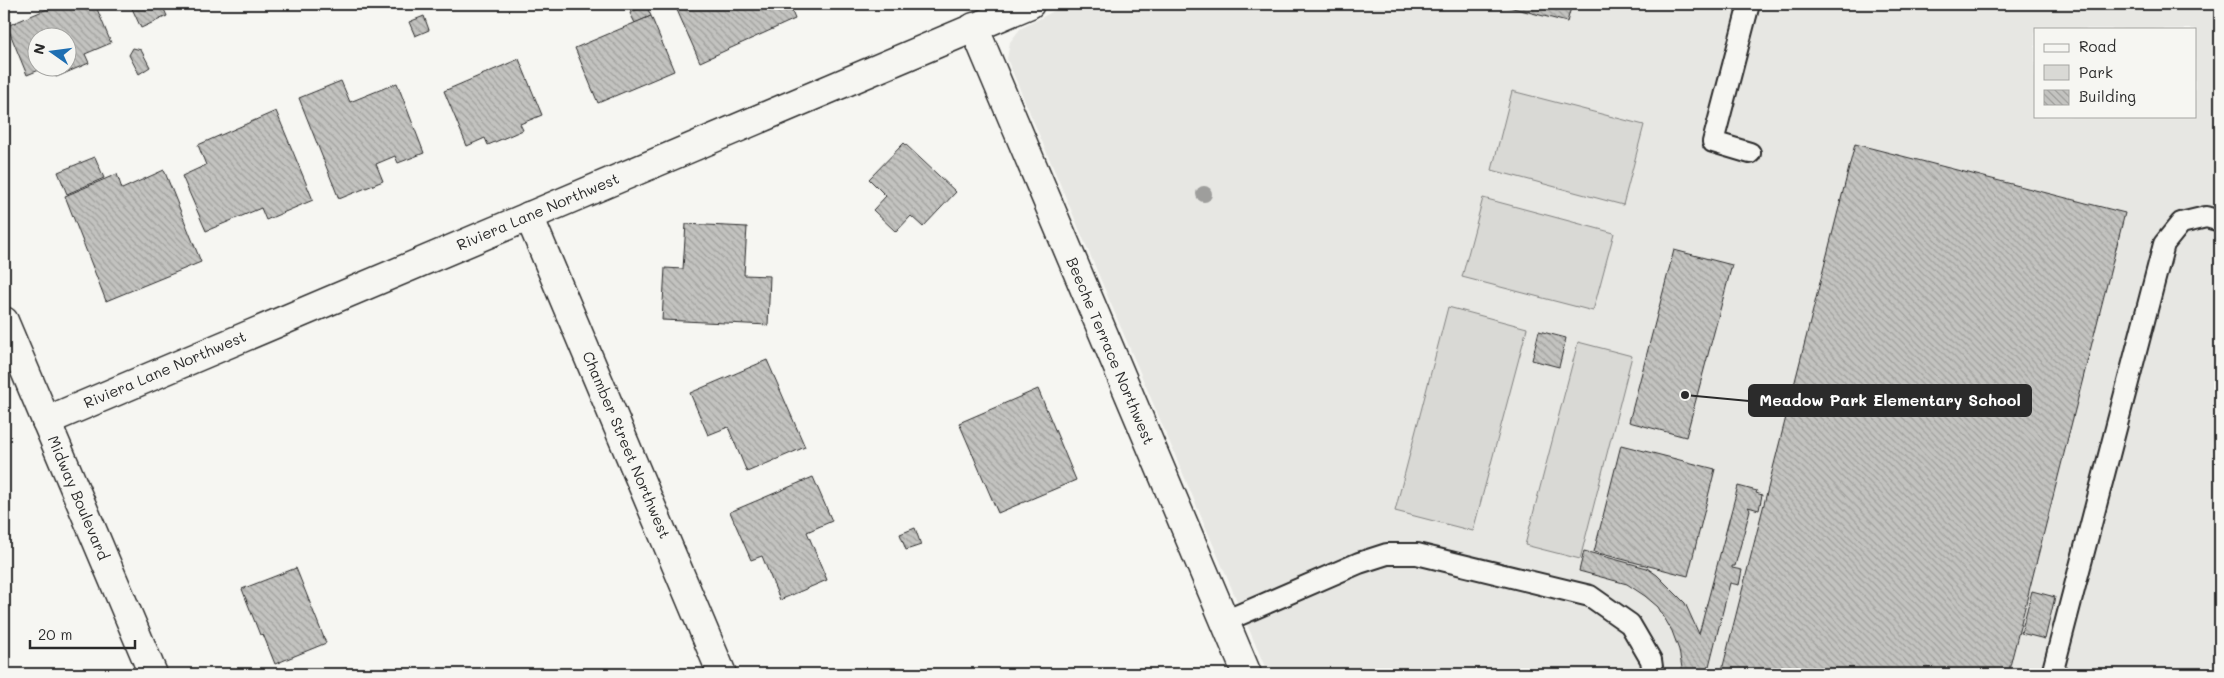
<svg xmlns="http://www.w3.org/2000/svg" width="2224" height="678" viewBox="0 0 2224 678" font-family="Mali,sans-serif">
<style>
.built{fill:#e7e7e3;fill-rule:evenodd}
.park{fill:#d9d9d5;stroke:#828280}
.building{fill:url(#building-back-hatch);stroke:#2b2b2b}
.lines{fill:none;stroke-linecap:round;stroke-linejoin:round}
.lane-casing{stroke:#2b2b2b;stroke-width:24}
.street-casing{stroke:#2b2b2b;stroke-width:31}
.secondary-casing{stroke:#2b2b2b;stroke-width:31}
.lane{stroke:#f6f6f2;stroke-width:20}
.street{stroke:#f6f6f2;stroke-width:28}
.secondary{stroke:#f6f6f2;stroke-width:28}
.tree{fill:#9e9e9c}
.labels{text-anchor:middle;stroke-width:5;stroke-linejoin:round;paint-order:stroke}
.street-label{font-size:15px;fill:#2b2b2b;stroke:#f6f6f2}
.leader{fill:none;stroke:#2b2b2b;stroke-width:2}
.callout-dot{fill:#2b2b2b;stroke:#f6f6f2;stroke-width:2}
.callout{fill:#2b2b2b;stroke:#2b2b2b;stroke-width:2}
.callout-label{font-size:16px;text-anchor:middle;font-weight:bold;fill:#fff}
</style>
<defs>
<pattern id="building-back-hatch" width="6" height="6" patternUnits="userSpaceOnUse" patternTransform="scale(1.25)"><rect width="6" height="6" fill="#c3c3c0"/><path d="M-1 5l2 2M0 0l6 6M5-1l2 2" fill="none" stroke="#9f9f9c"/></pattern>
</defs>
<rect width="100%" height="100%" fill="#f6f6f2"/>
<filter id="ink" filterUnits="userSpaceOnUse"><feTurbulence type="fractalNoise" baseFrequency=".02" numOctaves="2"/><feDisplacementMap in="SourceGraphic" scale="10" xChannelSelector="R" yChannelSelector="G"/><feConvolveMatrix kernelMatrix="1 2 1 2 8 2 1 2 1" color-interpolation-filters="sRGB"/></filter>
<g filter="url(#ink)">
<path class="built" d="M1067,4H2220V674H1268L1007,59L1010,42L1020,29ZM2035,29H2195V116H2035Z"/>
<g class="park">
<polygon points="1512,91 1644,125 1623,205 1492,170"/>
<polygon points="1483,198 1614,233 1593,311 1462,277"/>
<polygon points="1448,307 1527,328 1473,531 1395,511"/>
<polygon points="1578,342 1632,356 1580,559 1525,545"/>
</g>
<g class="building">
<polygon points="50,4 95,4 111,43 85,54 89,63 56,77 52,68 68,68 68,38 38,38 38,68 44,68 27,75 7,26 52,7"/>
<polygon points="130,4 171,4 163,7 167,16 141,28"/>
<polygon points="692,4 789,4 795,19 700,62 677,10"/>
<polygon points="1497,4 1572,4 1567,22"/>
<polygon points="646,5 651,16 635,23 630,13"/>
<polygon points="424,16 429,30 415,36 409,22"/>
<polygon points="651,16 674,71 598,103 575,48"/>
<polygon points="133,48 141,50 150,67 139,74 129,55"/>
<polygon points="519,59 542,115 520,124 523,130 488,145 485,138 467,146 444,91"/>
<polygon points="341,81 350,102 397,83 424,153 398,163 395,156 376,164 383,181 339,199 299,98"/>
<polygon points="276,111 313,200 266,220 261,208 206,231 182,176 206,165 198,145"/>
<polygon points="904,143 956,192 923,227 911,216 896,232 873,210 886,196 869,179"/>
<polygon points="1855,144 2125,213 2008,674 1721,674"/>
<polygon points="95,157 104,178 67,194 58,172"/>
<polygon points="164,170 201,262 106,301 65,196 117,174 122,189"/>
<polygon points="686,224 747,227 744,275 770,276 768,325 662,320 665,268 683,269"/>
<polygon points="1674,250 1732,265 1686,437 1629,422"/>
<polygon points="1539,331 1566,338 1559,367 1532,360"/>
<polygon points="767,360 805,447 747,472 728,427 708,435 690,393"/>
<polygon points="1038,389 1076,480 998,513 959,423"/>
<polygon points="1621,445 1715,469 1688,576 1594,552"/>
<polygon points="813,477 832,521 807,532 827,580 780,600 762,556 751,560 730,512"/>
<polygon points="1738,486 1757,491 1756,493 1762,495 1759,510 1748,507 1750,510 1735,566 1732,566 1732,568 1742,570 1739,585 1730,583 1707,674 1683,674 1679,650 1672,631 1658,607 1645,596 1627,584 1579,571 1584,551 1647,568 1657,575 1685,603 1699,634"/>
<polygon points="915,528 921,545 906,550 900,534"/>
<polygon points="296,568 326,643 275,664 263,634 260,635 242,589"/>
<polygon points="2032,591 2055,597 2045,639 2021,633"/>
</g>
<g class="lines">
<g class="lane-casing">
<g id="lane">
<polyline points="1749,4 1713,142 1750,153"/>
<polyline points="1225,621 1359,563 1387,554 1417,554 1590,596 1630,624 1651,660 1653,674"/>
<polyline points="2052,674 2164,244 2181,223 2206,217 2220,221"/>
</g>
</g>
<g class="street-casing">
<g id="street">
<polyline points="974,27 1247,674"/>
<polyline points="529,216 722,674"/>
<polyline points="46,421 1030,4"/>
</g>
</g>
<g class="secondary-casing">
<polyline id="secondary" points="4,321 153,674"/>
</g>
<use href="#lane" class="lane"/>
<use href="#street" class="street"/>
<use href="#secondary" class="secondary"/>
</g>
<circle class="tree" cx="1204" cy="194" r="8"/>
</g>
<g class="labels">
<g class="street-label">
<text transform="translate(538 212) rotate(-23)" y="5">Riviera Lane Northwest</text>
<text transform="translate(1110 351) rotate(67)" y="5">Beeche Terrace Northwest</text>
<text transform="translate(165 370) rotate(-23)" y="5">Riviera Lane Northwest</text>
<text transform="translate(626 445) rotate(67)" y="5">Chamber Street Northwest</text>
<text transform="translate(78 498) rotate(67)" y="5">Midway Boulevard</text>
</g>
</g>
<path class="leader" d="M1685 395L1749 401"/>
<circle class="callout-dot" cx="1685" cy="395" r="5"/>
<rect class="callout" x="1749" y="385" width="282" height="31" rx="5"/>
<g class="callout-label">
<text x="1890" y="406">Meadow Park Elementary School</text>
</g>
<rect width="2224" height="678" fill="none" stroke="#f6f6f2" stroke-width="20"/>
<rect x="10" y="10" width="2204" height="658" fill="none" stroke="#2b2b2b" stroke-width="2" filter="url(#ink)"/>
<rect x="2034" y="28" width="162" height="90" fill="#f6f6f2" stroke="#a5a5a2"/>
<rect x="2044" y="44" width="25" height="8" fill="#f6f6f2" stroke="#a5a5a2"/>
<text x="2079" y="52" font-size="15" fill="#2b2b2b">Road</text>
<rect x="2044" y="65" width="25" height="15" fill="#d9d9d5" stroke="#a5a5a2"/>
<text x="2079" y="78" font-size="15" fill="#2b2b2b">Park</text>
<rect x="2044" y="90" width="25" height="15" fill="url(#building-back-hatch)" stroke="#a5a5a2"/>
<text x="2079" y="102" font-size="15" fill="#2b2b2b">Building</text>
<g transform="translate(52 52) rotate(284)"><circle r="24" fill="#f6f6f2" stroke="#a5a5a2"/>
<path d="M0-4L9 19L0 12L-9 19Z" fill="#1f6fb2"/>
<text y="-8" font-size="14" font-weight="bold" text-anchor="middle" fill="#2b2b2b">N</text>
</g>
<path d="M30 640v8h105v-8" fill="none" stroke="#2b2b2b" stroke-width="2.5"/>
<text x="38" y="640" font-size="15" fill="#2b2b2b" stroke="#f6f6f2" stroke-width="4" paint-order="stroke">20 m</text>
</svg>
